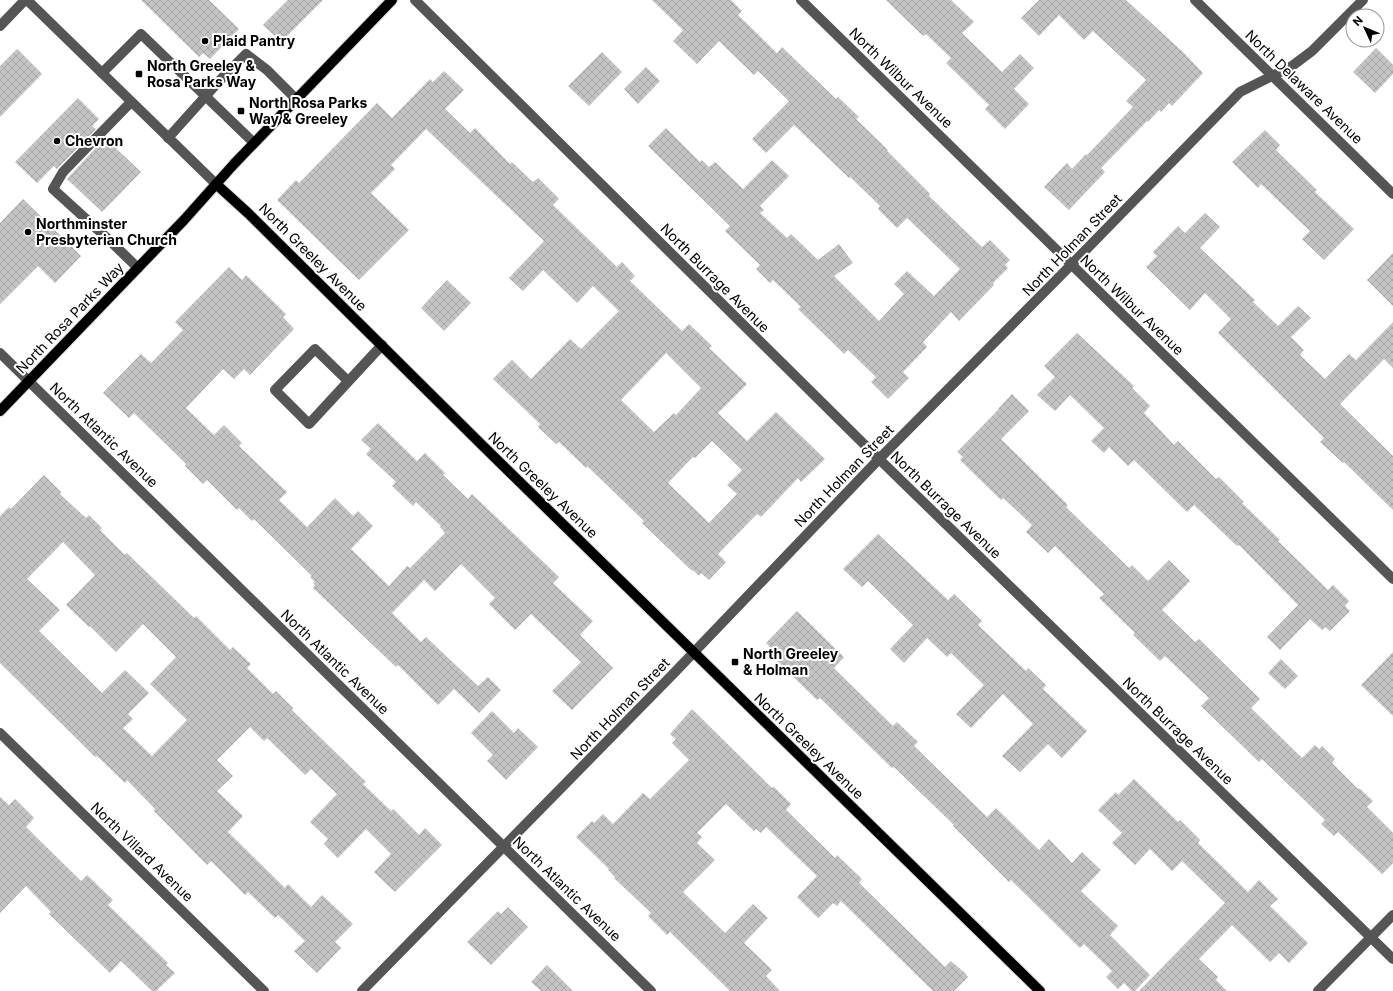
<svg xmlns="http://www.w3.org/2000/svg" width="1393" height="991" viewBox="0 0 1393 991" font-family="Inter,sans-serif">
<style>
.building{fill:url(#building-cross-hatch);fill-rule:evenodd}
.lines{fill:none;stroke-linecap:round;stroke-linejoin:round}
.major-casing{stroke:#dbdbdb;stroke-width:12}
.minor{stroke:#555;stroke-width:10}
.major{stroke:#000;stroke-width:10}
.poi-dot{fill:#000;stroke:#fff;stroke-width:1.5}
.labels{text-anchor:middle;stroke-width:4;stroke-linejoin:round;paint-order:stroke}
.poi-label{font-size:14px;font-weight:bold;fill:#000;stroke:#fff;text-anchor:start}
.street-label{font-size:14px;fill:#000;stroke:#fff}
</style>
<defs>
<pattern id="building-cross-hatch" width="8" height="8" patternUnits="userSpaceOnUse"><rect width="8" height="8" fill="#c4c4c4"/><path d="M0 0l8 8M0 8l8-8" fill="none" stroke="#a7a7a7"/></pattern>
</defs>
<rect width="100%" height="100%" fill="#fff"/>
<g class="building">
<polygon points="141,0 209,0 239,29 210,59 203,53 199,57"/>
<polygon points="288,0 323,0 281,42 263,25"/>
<polygon points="652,0 731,0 742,11 738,15 777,53 782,47 836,99 838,97 859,117 856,119 888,150 887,151 930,194 929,196 982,247 990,240 1010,260 1005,265 1008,268 993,283 994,285 959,321 951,312 923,342 927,347 903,372 909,378 888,399 871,382 876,377 848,350 844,354 798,309 801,307 773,280 770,283 756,269 760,265 725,231 730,226 648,146 666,128 700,162 702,160 709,167 715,162 743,189 772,160 789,176 760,206 764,210 760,213 787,238 791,234 818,260 839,244 853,263 834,276 879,321 904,294 894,284 907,271 934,296 960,269 907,218 897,228 878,209 880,206 850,177 849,178 794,125 766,153 752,139 789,101 758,71 754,75 719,41 697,64 673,41 683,30"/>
<polygon points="886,0 951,0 974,22 962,33 1002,72 1020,54 1034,68 1014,89 1029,104 1005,129 985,109 989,105 946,63 951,58 926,34 923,36"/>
<polygon points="1039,0 1126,0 1183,52 1203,73 1172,106 1169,103 1161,112 1159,110 1148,122 1147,121 1101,168 1105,172 1069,210 1044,187 1067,163 1072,169 1086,154 1087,155 1133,107 1126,101 1146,80 1093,31 1084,40 1059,15 1039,36 1021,18"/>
<polygon points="1376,48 1393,65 1393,74 1375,93 1353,72"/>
<polygon points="17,49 42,74 0,117 0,66"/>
<polygon points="602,52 622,72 589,106 568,86"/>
<polygon points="646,67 660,81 638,104 624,89"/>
<path d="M444,71L464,90L445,109L470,133L475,128L510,164L512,162L533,182L538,178L559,199L553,205L617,267L622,262L635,276L630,281L682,331L689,324L712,346L709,348L747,384L718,413L747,441L776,412L825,459L801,482L798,478L761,517L757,514L718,554L726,562L709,580L701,573L699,576L693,570L692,571L642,523L644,521L587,466L586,468L559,442L556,444L538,427L540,424L493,379L512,360L531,379L570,339L581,349L619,311L593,286L577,303L543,270L523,291L509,278L544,241L426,129L391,165L395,169L371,193L409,230L359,280L277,200L296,180L299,183L377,103L392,118L430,79L433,82ZM666,353L701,388L676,415L674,413L654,432L621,400ZM712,441L742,470L727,485L737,494L709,523L668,483L693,457L695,458Z"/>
<polygon points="78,98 99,119 92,126 96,129 57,169 54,166 37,183 15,162"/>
<polygon points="1265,130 1280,145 1276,150 1317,190 1315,192 1354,229 1324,260 1302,239 1310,231 1261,184 1258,188 1232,162"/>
<polygon points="105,138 141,172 102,212 67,179"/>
<polygon points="23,199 81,256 55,283 38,266 0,304 0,223"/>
<polygon points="1205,213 1220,227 1200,248 1255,300 1253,302 1278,326 1298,306 1311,318 1291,337 1304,350 1300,355 1325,379 1349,354 1356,360 1393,322 1393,368 1384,359 1340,404 1393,456 1393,510 1344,462 1343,463 1320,442 1324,438 1218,333 1231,319 1205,293 1190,310 1146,267 1157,256 1153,252 1178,226 1185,233"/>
<polygon points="1393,253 1393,306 1367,280"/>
<polygon points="229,267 242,280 246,275 286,314 283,317 294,329 250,375 244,369 234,379 223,369 186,408 214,435 224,425 242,443 239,446 287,492 279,500 307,527 335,498 353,516 358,511 373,526 351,549 389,586 407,566 410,568 445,533 440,527 441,526 416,502 413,506 392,486 396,482 366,454 371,449 361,440 378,423 417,461 425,453 445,473 443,475 468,499 472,494 559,577 553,583 593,621 580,635 613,668 572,710 552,691 581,662 531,614 515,630 489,604 495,598 461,564 435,591 424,580 392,613 421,642 426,637 478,686 488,677 501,690 479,713 454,689 438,705 398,665 396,667 313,588 315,585 313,583 315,582 310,577 312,576 254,519 252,521 239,508 237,510 207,480 203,484 185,466 186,464 134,413 129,418 103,393 141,354 151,363 183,330 175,322"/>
<polygon points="447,280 471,303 444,331 421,308"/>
<polygon points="1077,333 1134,386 1132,388 1150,406 1144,413 1174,445 1178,441 1216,479 1219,477 1244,502 1242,503 1280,540 1278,541 1328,590 1333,585 1349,601 1345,606 1350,611 1330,631 1325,627 1322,630 1310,619 1280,650 1267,637 1298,605 1239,545 1237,546 1194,505 1187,512 1134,460 1128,466 1109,447 1104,453 1091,441 1104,428 1070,395 1055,411 1037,395 1055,377 1044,366"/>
<polygon points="1012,394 1029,411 1001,439 1068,505 1066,507 1129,568 1132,565 1148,581 1169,560 1190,581 1162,610 1195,642 1199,639 1260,699 1251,708 1302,758 1315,745 1319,749 1322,746 1335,759 1332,763 1358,789 1359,788 1373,801 1367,807 1393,833 1393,863 1382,874 1338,832 1334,836 1321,824 1325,820 1262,759 1259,762 1201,706 1209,698 1165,656 1160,661 1133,635 1135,633 1099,598 1104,594 1055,546 1048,553 1026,532 1032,525 1003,498 1001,500 960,460 963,457 957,452 999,409 998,409"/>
<path d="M44,475L61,492L60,494L86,518L89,515L102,528L100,530L125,555L127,553L194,618L196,616L230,650L233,647L251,664L247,668L273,694L276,691L293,708L292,710L366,782L363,784L391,811L393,809L419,835L425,828L442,845L395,892L374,872L391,854L366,829L338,858L324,844L328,839L310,822L337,794L311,769L305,775L267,738L264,741L250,727L217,760L233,776L217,791L243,816L228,832L285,888L288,884L311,907L322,895L353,924L335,942L341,948L317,973L294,951L305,941L278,915L275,918L248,892L245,895L211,861L207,865L154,811L155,809L127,780L125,783L97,756L95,757L0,663V516L9,507L11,509ZM63,542L95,575L66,605L89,627L90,626L116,652L143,624L176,657L150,684L187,720L152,756L123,728L133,719L128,714L149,693L125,670L102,693L39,631L60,610L27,579Z"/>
<polygon points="878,534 948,600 954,594 982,621 978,625 1026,671 1028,668 1046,685 1043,689 1087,731 1062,758 1048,744 1020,772 1002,756 1033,724 1003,694 971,728 956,714 984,685 951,653 947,657 927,638 904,663 890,649 913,625 868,581 862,587 843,569"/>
<polygon points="797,611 844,657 834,668 893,726 897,722 918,742 914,746 987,817 996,808 1039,850 1049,839 1072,863 1082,852 1101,870 1081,891 1118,926 1110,935 1150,975 1135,991 1132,991 1124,983 1118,989 1106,977 1112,971 1084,944 1080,948 1011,880 1009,882 953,826 954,825 923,795 894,767 892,768 820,698 817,700 769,653 772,649 766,643"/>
<polygon points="1393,652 1393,716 1361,685"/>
<polygon points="1281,659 1298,676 1285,689 1268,673"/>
<polygon points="692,709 772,788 774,787 791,804 786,810 835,858 837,855 862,879 859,883 945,967 951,961 965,973 968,977 954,991 933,991 841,901 837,906 833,903 818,918 797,897 817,876 766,827 761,833 756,829 754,831 726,804 697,833 702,837 697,843 715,860 683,892 725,933 753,904 768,918 744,943 772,970 766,976 780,991 730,991 670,932 667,935 648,916 651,913 614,878 615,877 608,870 609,869 576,837 592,821 594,823 603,814 613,824 643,793 650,799 689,760 672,743 676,739 670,734"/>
<polygon points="492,711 514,733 518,728 538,747 506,780 487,761 493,755 471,733"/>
<polygon points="1134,779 1178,822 1180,820 1200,840 1198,843 1248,892 1259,880 1278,899 1270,906 1308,943 1289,963 1279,953 1270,962 1232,925 1199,959 1218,977 1216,980 1227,991 1139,991 1225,903 1182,861 1172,871 1150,849 1135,865 1112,843 1122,833 1098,810 1116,792 1118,795"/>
<polygon points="0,797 9,805 15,799 34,818 26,827 81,881 87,875 113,900 108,905 168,963 166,965 175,973 156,991 152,991 121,961 110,973 49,914 51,912 26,886 0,913"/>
<polygon points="508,907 528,927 491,965 467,942 498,911 501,914"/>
<polygon points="547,965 573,991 541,991 531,982"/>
</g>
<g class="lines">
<g class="major-casing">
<g id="major">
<polyline points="216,184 249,214 483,446 1040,991"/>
<polyline points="0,411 184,220 234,164 392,0"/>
</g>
</g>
<g class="minor">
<polyline points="27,0 216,184"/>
<polyline points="415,0 879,459 1393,959"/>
<polyline points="801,0 1393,579"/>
<polyline points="1195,0 1393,194"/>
<polyline points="0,26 25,0"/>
<polyline points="102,73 141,34 254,143"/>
<polyline points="131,102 63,172 53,189 107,238 138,268"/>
<polyline points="168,138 221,79 246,54 267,70 296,99"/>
<polyline points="0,353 651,991"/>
<polyline points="348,381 315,349 275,390 309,424 382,345"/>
<polyline points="0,733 264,991"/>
<polyline points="362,991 675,672 879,459 1071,265 1240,92 1292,66 1312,51 1363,0"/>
<polyline points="1318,991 1393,915"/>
</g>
<use href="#major" class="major"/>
</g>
<g class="poi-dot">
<circle cx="205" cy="41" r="4"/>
<rect x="135" y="70" width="8" height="8" rx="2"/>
<rect x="237" y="107" width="8" height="8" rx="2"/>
<circle cx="57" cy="141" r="4"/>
<circle cx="28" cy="232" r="4"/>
<rect x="731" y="658" width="8" height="8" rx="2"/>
</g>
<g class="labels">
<g class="poi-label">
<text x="213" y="46">Plaid Pantry</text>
<text x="147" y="71">North Greeley &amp;<tspan x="147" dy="16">Rosa Parks Way</tspan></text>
<text x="249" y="108">North Rosa Parks<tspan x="249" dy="16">Way &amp; Greeley</tspan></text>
<text x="65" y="146">Chevron</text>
<text x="36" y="229">Northminster<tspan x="36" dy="16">Presbyterian Church</tspan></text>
<text x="743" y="659">North Greeley<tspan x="743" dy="16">&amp; Holman</tspan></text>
</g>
<g class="street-label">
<text transform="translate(901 78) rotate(44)" y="5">North Wilbur Avenue</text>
<text transform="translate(1304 87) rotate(44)" y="5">North Delaware Avenue</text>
<text transform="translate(1072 245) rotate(-46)" y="5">North Holman Street</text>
<text transform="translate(313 257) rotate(45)" y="5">North Greeley Avenue</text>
<text transform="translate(715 278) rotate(45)" y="5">North Burrage Avenue</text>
<text transform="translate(1132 305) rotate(44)" y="5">North Wilbur Avenue</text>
<text transform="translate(70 318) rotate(-46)" y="5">North Rosa Parks Way</text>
<text transform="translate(104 435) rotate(44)" y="5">North Atlantic Avenue</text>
<text transform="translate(844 476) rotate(-46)" y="5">North Holman Street</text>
<text transform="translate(543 485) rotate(44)" y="5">North Greeley Avenue</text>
<text transform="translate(946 505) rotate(44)" y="5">North Burrage Avenue</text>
<text transform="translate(335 662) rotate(44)" y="5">North Atlantic Avenue</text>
<text transform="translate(620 709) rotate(-46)" y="5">North Holman Street</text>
<text transform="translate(1178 731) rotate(44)" y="5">North Burrage Avenue</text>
<text transform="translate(809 746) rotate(44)" y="5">North Greeley Avenue</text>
<text transform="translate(142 852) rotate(44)" y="5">North Villard Avenue</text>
<text transform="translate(567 889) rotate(44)" y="5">North Atlantic Avenue</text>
</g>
</g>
<g transform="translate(1365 28) rotate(314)"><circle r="19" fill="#ffffff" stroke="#999999"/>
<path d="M0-3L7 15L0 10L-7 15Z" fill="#000000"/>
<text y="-6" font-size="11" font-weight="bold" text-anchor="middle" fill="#000000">N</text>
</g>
</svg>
